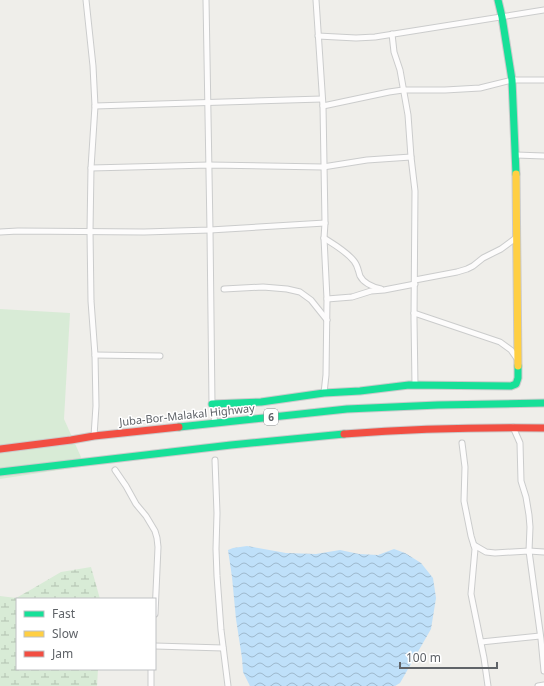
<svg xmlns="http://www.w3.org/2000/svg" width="544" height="686" viewBox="0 0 544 686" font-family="'Noto Sans',sans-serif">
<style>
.grass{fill:#d8ebd6}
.wetland{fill:url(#wetland-marsh)}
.water{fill:url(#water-waves)}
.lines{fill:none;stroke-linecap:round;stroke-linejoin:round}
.street-casing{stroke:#cbcccc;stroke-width:7}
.fast-casing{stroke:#cacacb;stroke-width:9}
.slow-casing{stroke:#cacacb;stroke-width:9}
.jam-casing{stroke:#cacacb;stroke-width:9}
.street{stroke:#fdfcfc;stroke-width:5}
.fast{stroke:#16e098;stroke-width:7}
.slow{stroke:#ffcf43;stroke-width:7}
.jam{stroke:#f24e42;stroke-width:7}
.labels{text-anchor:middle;stroke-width:3;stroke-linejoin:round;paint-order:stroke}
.shield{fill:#fff;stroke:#8f9295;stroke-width:1}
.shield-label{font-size:10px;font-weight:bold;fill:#5f6368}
.street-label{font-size:11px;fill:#5f6368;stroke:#fff}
</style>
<defs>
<pattern id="wetland-marsh" width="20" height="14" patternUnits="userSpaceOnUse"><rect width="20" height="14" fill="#d8ebd6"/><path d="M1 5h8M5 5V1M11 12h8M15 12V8" fill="none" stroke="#b2c2b1"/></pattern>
<pattern id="water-waves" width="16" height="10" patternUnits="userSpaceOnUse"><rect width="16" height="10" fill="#bfe0f9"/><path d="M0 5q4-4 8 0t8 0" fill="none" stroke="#9eb9cd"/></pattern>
</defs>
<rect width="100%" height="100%" fill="#efeeea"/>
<polygon class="grass" points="0,309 70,313 64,419 85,466 0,479"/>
<polygon class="wetland" points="91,567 100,599 17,599 17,669 98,669 97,686 0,686 0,596 16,598 32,589 61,572"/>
<polygon class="water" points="247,546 286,553 316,554 340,550 359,554 378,555 394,549 405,553 421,563 433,578 436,598 431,629 400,683 395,686 250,686 243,672 242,658 236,619 232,577 228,550 233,548"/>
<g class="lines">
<g class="street-casing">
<g id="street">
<polyline points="86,0 93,66 95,106 91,168 90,231 91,301 95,355 96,406 94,436"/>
<polyline points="206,0 210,230 212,404 215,423"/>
<polyline points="316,0 323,106 325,223 324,238 327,299 326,375 324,393"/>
<polyline points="392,34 394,52 400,70 408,115 411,157 415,191 414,319 415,385"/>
<polyline points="318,36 356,38 375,37 544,10"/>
<polyline points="95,106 322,99"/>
<polyline points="323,106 389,92 403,90 445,90 480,88 512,80 544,80"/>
<polyline points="516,155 544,156"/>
<polyline points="91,168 209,165 323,167 367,160 411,157"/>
<polyline points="0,232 18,231 144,232 210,230 325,223"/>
<path d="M324,238C335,245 346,251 354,261C358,266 358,270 360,276C364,284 373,287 381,289"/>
<polyline points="415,280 457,272 467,269 473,266 483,258 501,249 517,237"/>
<polyline points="224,289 263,287 287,289 300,292 311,300 327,320"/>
<polyline points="327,299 352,297 371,291 384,290 415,284"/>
<polyline points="414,313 500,342 511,350 518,360"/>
<polyline points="95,355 160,356"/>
<polyline points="513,427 520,443 521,481 526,497 529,515 530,527 529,551 532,573 534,588 541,639 544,671"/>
<polyline points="462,443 465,467 464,501 471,536 475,549 471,594 484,658 488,686"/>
<polyline points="215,460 217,513 216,549 217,576 221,630 228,686"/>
<polyline points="115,470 126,486 136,504 146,516 155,531 157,538 158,547 155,614"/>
<polyline points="474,545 486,552 495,553 529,551 544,552"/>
<polyline points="481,642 540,636"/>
<polyline points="155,646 223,648"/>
<polyline points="151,686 151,669"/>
<polyline points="538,686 544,685"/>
</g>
</g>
<g class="fast-casing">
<g id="fast">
<polyline points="498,0 502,17 512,80 516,174"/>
<polyline points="212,404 261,402 324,393 360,391 409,385 511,386 516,384 518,378 518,366"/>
<polyline points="179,427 347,409 438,405 544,403"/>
<polyline points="0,472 231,445 344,434"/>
</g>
</g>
<g class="slow-casing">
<polyline id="slow" points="516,174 518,366"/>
</g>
<g class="jam-casing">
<g id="jam">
<path d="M344,434C410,429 477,427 544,428"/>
<polyline points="0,449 71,440 94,436 179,427"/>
</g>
</g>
<use href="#street" class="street"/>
<use href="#fast" class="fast"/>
<use href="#slow" class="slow"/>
<use href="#jam" class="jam"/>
</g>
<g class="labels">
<rect class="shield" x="264" y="409" width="14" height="16" rx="3"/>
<g class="shield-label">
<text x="271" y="421">6</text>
</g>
<g class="street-label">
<text transform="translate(187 415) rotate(-6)" y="4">Juba-Bor-Malakal Highway</text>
</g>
</g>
<rect x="16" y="598" width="140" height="72" fill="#ffffff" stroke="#bfc1c3"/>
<rect x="24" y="611" width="20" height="6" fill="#16e098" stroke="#bfc1c3"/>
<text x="52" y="618" font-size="12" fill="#5f6368">Fast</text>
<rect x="24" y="631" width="20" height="6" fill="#ffcf43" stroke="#bfc1c3"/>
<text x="52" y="638" font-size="12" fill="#5f6368">Slow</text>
<rect x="24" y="651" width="20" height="6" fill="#f24e42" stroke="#bfc1c3"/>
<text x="52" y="658" font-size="12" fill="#5f6368">Jam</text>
<path d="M400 662v6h97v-6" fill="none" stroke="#5f6368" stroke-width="2"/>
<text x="406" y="662" font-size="12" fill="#5f6368" stroke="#ffffff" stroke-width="3" paint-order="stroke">100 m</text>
</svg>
